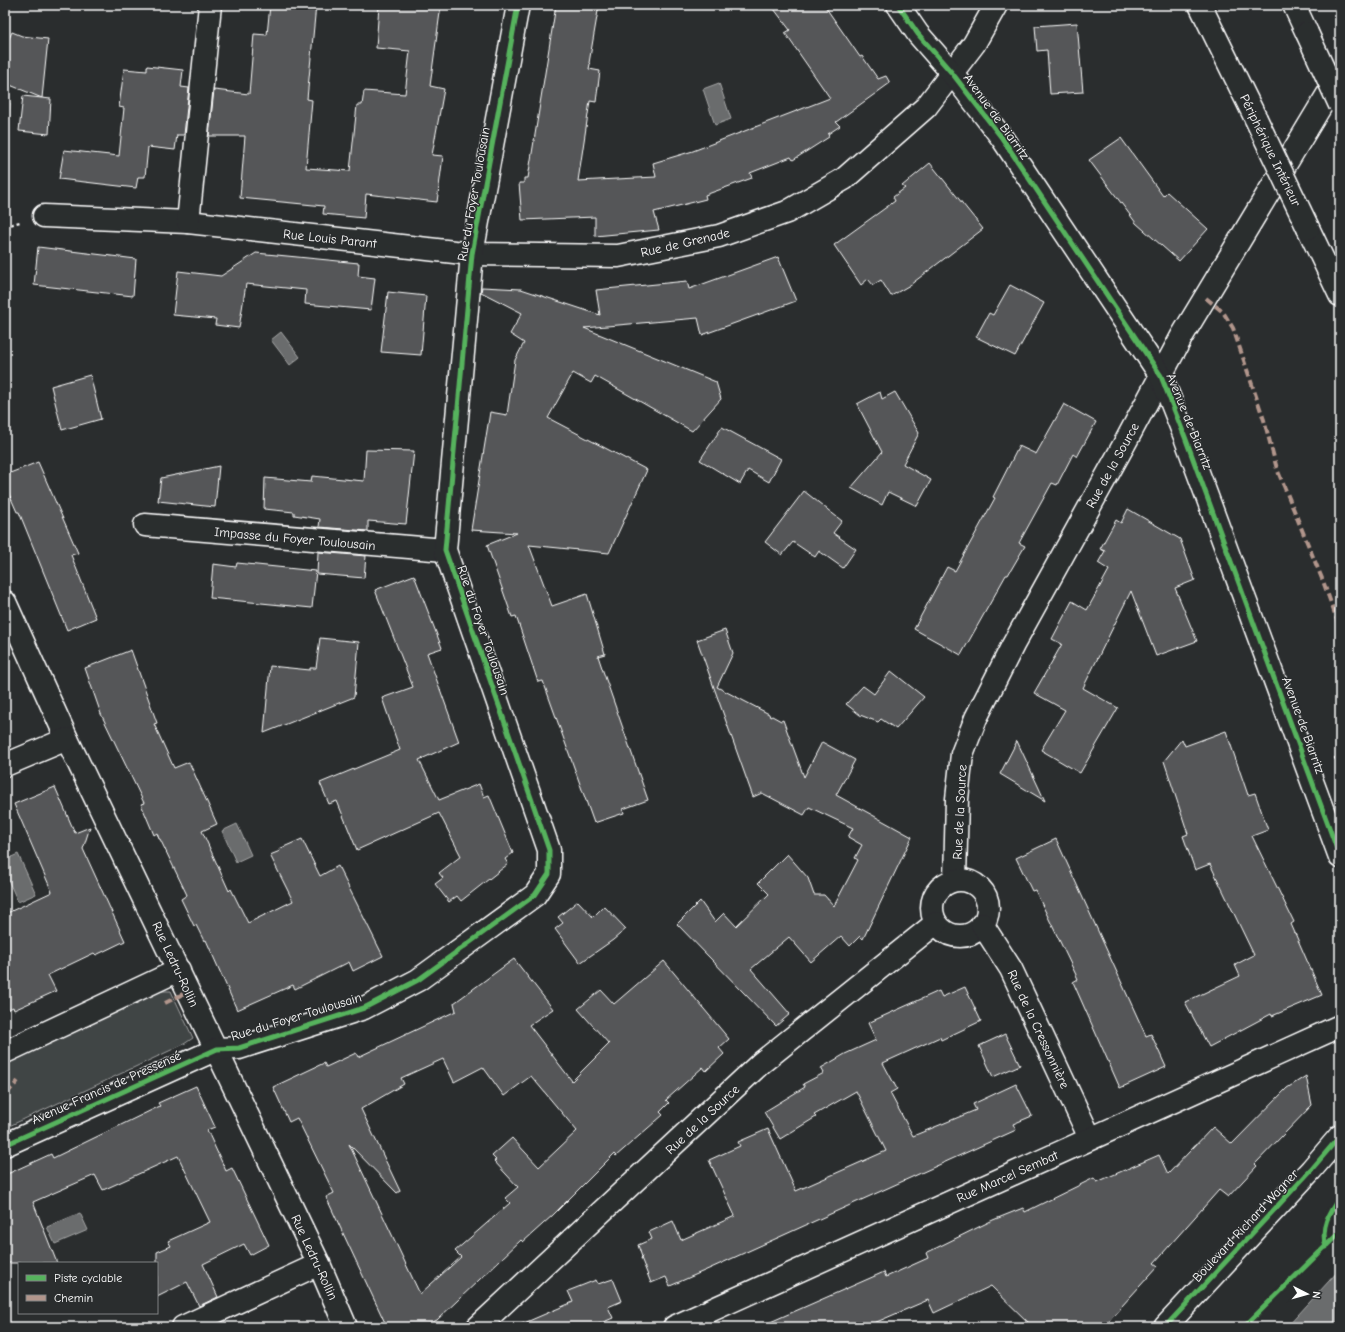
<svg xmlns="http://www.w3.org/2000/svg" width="1345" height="1332" viewBox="0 0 1345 1332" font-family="'Comic Neue',sans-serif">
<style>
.green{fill:#414445;stroke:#a0a2a2}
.water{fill:#6a6c6d;stroke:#a6a7a7}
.building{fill:#555758;stroke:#fff;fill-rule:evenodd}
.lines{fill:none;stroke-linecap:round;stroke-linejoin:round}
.minor-casing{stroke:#fff;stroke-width:25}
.tertiary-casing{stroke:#fff;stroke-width:25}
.motorway-casing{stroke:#fff;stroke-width:25}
.path{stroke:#fff;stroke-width:2.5;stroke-dasharray:3 3;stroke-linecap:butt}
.minor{stroke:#2a2d2e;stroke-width:22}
.tertiary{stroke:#2a2d2e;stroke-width:22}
.motorway{stroke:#2a2d2e;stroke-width:22}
.motorway-bridge-casing{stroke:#fff;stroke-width:25;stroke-linecap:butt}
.motorway-bridge{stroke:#2a2d2e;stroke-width:22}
.quiet{stroke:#b2968c;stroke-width:4;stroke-dasharray:8 4;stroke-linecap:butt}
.cycleway-casing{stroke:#2a2d2e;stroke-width:8}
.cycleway{stroke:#56b35d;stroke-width:5}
.labels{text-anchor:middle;stroke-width:3;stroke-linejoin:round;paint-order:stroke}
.street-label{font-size:13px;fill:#fff;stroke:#2a2d2e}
</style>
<rect width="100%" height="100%" fill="#2a2d2e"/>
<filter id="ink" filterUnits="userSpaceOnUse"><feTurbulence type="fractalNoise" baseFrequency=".025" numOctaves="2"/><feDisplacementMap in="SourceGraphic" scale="8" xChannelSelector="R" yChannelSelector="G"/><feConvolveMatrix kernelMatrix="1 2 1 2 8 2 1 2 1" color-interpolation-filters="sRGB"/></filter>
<g filter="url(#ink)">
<g class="green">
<polygon points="5,102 10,103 5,174"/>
<polygon points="161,991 171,991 193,1038 184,1044 5,1128 5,1063"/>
</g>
<g class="water">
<polygon points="719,83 731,119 715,125 703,89"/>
<polygon points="281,332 300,357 290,365 271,340"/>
<polygon points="237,824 251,855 236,862 222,831"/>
<polygon points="18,854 36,894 18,902 5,873 5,860"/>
<polygon points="80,1213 88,1230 55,1244 47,1227"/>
<polygon points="1340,1269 1340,1327 1287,1327"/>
</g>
<g class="building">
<polygon points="270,5 316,5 307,99 312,100 306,168 350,171 357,105 362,105 364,91 405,94 410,51 376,48 379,5 441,5 430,86 444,89 432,155 443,156 437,202 366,194 364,218 323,214 324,206 240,198 245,136 209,136 214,90 249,94 254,34 267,35"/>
<polygon points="556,5 599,5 589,63 590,64 589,69 600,71 596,102 590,101 578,181 656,177 653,163 693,151 830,98 785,33 790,30 771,5 824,5 860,57 862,56 878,79 886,76 890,83 836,122 840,126 828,134 829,137 793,160 791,157 750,173 752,178 705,195 706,199 654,212 659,230 595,236 595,217 522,220 519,183 524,183 524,178 528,178"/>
<polygon points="1077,23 1083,92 1050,94 1047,50 1037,51 1035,26"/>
<polygon points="12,32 22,36 48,39 42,98 5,83 5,47"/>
<polygon points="147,66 183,70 181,87 189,88 184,135 177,135 175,150 148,147 145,177 138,177 136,188 59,179 64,150 119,156 124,108 119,107 124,69 147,71"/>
<polygon points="23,96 51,99 49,134 19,131"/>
<polygon points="1121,138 1163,196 1167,192 1208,229 1179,261 1136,223 1089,160"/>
<polygon points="930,163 983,229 910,285 891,296 881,280 873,285 868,279 861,285 834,245 895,201 893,197 905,188 902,186"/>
<polygon points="38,247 136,259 133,296 34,285"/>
<polygon points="256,253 359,263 358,276 375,278 371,310 305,304 306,290 246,284 239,328 215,325 216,319 173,315 178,271 221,276"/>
<polygon points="778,257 796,301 702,335 698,318 584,328 716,382 721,399 692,431 595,376 591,383 573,373 548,418 647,470 609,553 529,545 552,606 587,594 605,654 598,656 603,671 648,800 623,809 624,813 594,823 543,681 538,682 516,616 512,617 487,545 517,533 471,530 490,412 507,415 515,360 524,343 510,334 522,313 481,292 482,287 521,289 600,315 596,290 687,281 689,289"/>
<polygon points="1010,285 1044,303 1015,356 976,337 989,313 993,315"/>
<polygon points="388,292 426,296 421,355 381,352"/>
<polygon points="90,375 101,419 62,430 51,386"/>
<polygon points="880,392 882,399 895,392 919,433 903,464 931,480 917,506 888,492 882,505 851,488 882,452 857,404"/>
<polygon points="1064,404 1096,422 1077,457 1073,454 1057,485 1052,483 1019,543 1025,546 1008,575 1006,575 961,655 914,629 947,567 955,571 995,498 993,497 1019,446 1036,454"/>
<polygon points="722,427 781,459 769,482 748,470 740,484 700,460"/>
<polygon points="366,450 414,451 406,524 368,521 368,531 319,527 320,519 294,515 294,512 264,509 265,478 311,482 312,476 364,481"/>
<polygon points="38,462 78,553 71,555 96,618 67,630 19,512 17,512 5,485 5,475"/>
<polygon points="219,466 215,507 158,501 161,478"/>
<polygon points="804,491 842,521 833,533 856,549 843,568 819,551 815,557 793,542 782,555 765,542"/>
<polygon points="1128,509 1180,539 1195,580 1175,588 1197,641 1156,656 1131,591 1083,688 1118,708 1080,773 1041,750 1065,710 1034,693 1062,644 1052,639 1072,601 1087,610 1109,570 1098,563 1105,551 1100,549 1116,520 1121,523"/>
<polygon points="318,552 366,556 364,578 317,574"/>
<polygon points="237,563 316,571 312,608 210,598 213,564 236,567"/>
<polygon points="414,575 442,648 427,653 459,742 419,760 439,800 479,784 484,797 489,795 513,853 505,859 508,864 461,901 457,896 449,902 435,884 443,878 439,873 461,856 439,813 357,850 337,801 329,804 320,783 400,750 382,698 413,687 375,590"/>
<polygon points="725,630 733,653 717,687 769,714 770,717 772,716 781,721 783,720 804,777 822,742 855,760 836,795 912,837 863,939 860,936 850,946 841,936 811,962 789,937 751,969 790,1014 776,1026 677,924 700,901 715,922 724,913 736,926 769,894 758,883 787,854 808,878 814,895 824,895 834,906 858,860 855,858 862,845 848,837 853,828 809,807 804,815 762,793 753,797 697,640"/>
<polygon points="320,638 359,642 354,697 264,733 270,666 310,670 310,668 316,668"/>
<polygon points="131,650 157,723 154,724 174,768 189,762 217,824 202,831 229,891 231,889 248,923 293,901 270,855 280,851 279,849 302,839 320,876 338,866 383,956 353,971 349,962 295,989 293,985 237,1010 206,940 204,941 196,925 194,926 181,899 187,895 160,839 159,839 157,833 154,835 141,804 144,803 101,714 85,668"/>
<polygon points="891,671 924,697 896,729 881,719 878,722 860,715 846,704 863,686 874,694"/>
<polygon points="1226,731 1248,795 1255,793 1268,830 1252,836 1294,922 1291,924 1322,995 1272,1016 1271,1014 1209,1047 1185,1002 1240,976 1235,965 1254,955 1210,864 1195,870 1183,836 1188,834 1164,761 1182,739 1185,746"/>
<polygon points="1017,741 1045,801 1000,774"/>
<polygon points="55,787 75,833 90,827 83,849 125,941 96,955 94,953 48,975 56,991 14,1010 13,1007 5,1011 5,914 52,892 14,804"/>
<polygon points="1056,839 1146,1036 1151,1034 1166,1067 1120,1088 1073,982 1078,979 1035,890 1032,891 1016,858"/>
<polygon points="578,901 593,917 604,906 626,929 613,940 580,963 555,929 563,923 558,917"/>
<path d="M514,959L553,1009L529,1025L572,1081L609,1044L578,1009L601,990L614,1004L664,961L729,1039L719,1048L724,1054L706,1071L703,1067L666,1100L669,1103L660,1112L663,1115L616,1156L614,1154L553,1215L523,1242L521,1240L437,1320L423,1327H387L326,1197L334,1193L297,1118L289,1122L273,1087L324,1063L326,1067L356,1053L358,1057L456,1011L454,1003ZM443,1059L454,1082L483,1067L504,1096L531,1076L577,1131L539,1167L512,1138L492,1156L496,1160L494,1161L518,1187L505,1198L510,1203L455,1251L461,1257L420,1294L349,1144L397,1193L400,1191L361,1109L404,1084L401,1078Z"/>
<polygon points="965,987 981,1021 941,1040 940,1037 883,1063 897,1089 890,1093 913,1136 976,1110 973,1104 1016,1084 1032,1116 1013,1124 1016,1130 711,1268 670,1286 666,1277 651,1283 641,1258 642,1257 638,1245 652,1239 649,1232 673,1221 681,1240 735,1216 709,1160 740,1146 738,1142 768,1129 796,1191 886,1151 856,1091 814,1115 816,1117 780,1139 764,1112 805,1087 803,1084 824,1073 821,1068 845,1054 876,1040 868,1023 939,991 942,997"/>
<polygon points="1005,1034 1020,1065 993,1077 979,1046"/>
<polygon points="1306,1076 1312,1105 1255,1164 1257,1166 1228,1197 1219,1190 1154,1263 1158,1266 1103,1327 1033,1327 991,1286 934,1313 928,1300 865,1327 759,1327 884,1272 886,1277 928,1258 926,1253 993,1220 1023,1208 1025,1212 1094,1178 1097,1182 1159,1155 1168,1174 1213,1127 1232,1144 1287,1088"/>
<polygon points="196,1086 215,1127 207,1130 226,1171 232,1168 269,1245 250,1255 244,1244 203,1264 218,1297 199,1306 187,1282 157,1297 157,1252 171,1246 168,1241 210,1222 178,1156 103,1190 95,1175 33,1202 57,1263 5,1263 5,1175 51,1154 53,1158 160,1106 158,1103"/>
<polygon points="613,1279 622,1301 608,1307 613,1318 592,1327 515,1327 573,1302 568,1291 596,1280 598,1284"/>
</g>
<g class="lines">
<g class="minor-casing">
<g id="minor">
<polyline points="44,216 188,222 472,254 618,256 719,236 787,212 844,179 926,107 974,44 996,5"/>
<polyline points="188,222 210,5"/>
<polyline points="145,525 445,550"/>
<polyline points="5,602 67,739 319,1264 346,1327"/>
<polyline points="5,765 67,739"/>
<polyline points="955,880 957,799 962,754 976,718 1013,645 1126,441 1182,336 1340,74"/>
<circle cx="960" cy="908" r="28"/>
<polyline points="982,924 1011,969 1090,1138"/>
<polyline points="5,1052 179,970"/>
<polyline points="5,1145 217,1049 239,1048 364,1008 418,980 535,895 549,874 549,850 445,550 472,254 518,5"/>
<polyline points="183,1327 319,1264"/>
<polyline points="478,1327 761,1063 936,923"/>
<polyline points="674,1327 1340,1026"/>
</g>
</g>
<g class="tertiary-casing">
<g id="tertiary">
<polyline points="898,5 918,34 952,73 1002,138 1161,376 1185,437 1340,857"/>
<polyline points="1165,1327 1311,1170 1340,1136"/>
</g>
</g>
<g class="motorway-casing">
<g id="motorway">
<polyline points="1200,5 1256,119"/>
<polyline points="1294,5 1307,33"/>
<polyline points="1308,228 1340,295"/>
</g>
</g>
<g class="path">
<polyline points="5,226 20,222"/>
<polyline points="1335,757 1340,770"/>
</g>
<use href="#minor" class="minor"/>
<use href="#tertiary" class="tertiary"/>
<use href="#motorway" class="motorway"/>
<g class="motorway-bridge-casing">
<g id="motorway-bridge">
<polyline points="1307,33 1340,105"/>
<polyline points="1256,119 1308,228"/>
</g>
</g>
<use href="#motorway-bridge" class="motorway-bridge"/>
<g class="quiet">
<polyline points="1206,298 1223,312 1233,328 1264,420 1277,469 1323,581 1340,628"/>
<polyline points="165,1003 189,991"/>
<polyline points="5,1092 10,1090 18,1081"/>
</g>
<g class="cycleway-casing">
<g id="cycleway">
<polyline points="898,5 918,34 952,73 1002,138 1161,376 1185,437 1340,857"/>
<polyline points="5,1145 217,1049 239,1048 364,1008 418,980 535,895 549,874 549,850 445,550 472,254 518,5"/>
<path d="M1326,1247C1320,1227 1329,1213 1340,1197"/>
<polyline points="1165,1327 1311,1170 1340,1136"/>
<polyline points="1244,1327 1340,1232"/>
</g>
</g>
<use href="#cycleway" class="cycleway"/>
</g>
</g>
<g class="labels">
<g class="street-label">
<text transform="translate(997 116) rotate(54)" y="5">Avenue de Biarritz</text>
<text transform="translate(1271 150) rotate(64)" y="5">Périphérique Intérieur</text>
<text transform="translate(473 194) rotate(-80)" y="5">Rue du Foyer Toulousain</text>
<text transform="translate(330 238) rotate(6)" y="5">Rue Louis Parant</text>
<text transform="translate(685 242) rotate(-13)" y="5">Rue de Grenade</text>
<text transform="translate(1190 421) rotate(68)" y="5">Avenue de Biarritz</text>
<text transform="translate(1112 465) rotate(-61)" y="5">Rue de la Source</text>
<text transform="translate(295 538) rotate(5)" y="5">Impasse du Foyer Toulousain</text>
<text transform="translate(484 630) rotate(71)" y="5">Rue du Foyer Toulousain</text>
<text transform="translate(1304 725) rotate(70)" y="5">Avenue de Biarritz</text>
<text transform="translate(959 812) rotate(-87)" y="5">Rue de la Source</text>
<text transform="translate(176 964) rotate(65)" y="5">Rue Ledru-Rollin</text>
<text transform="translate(296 1016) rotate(-17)" y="5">Rue du Foyer Toulousain</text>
<text transform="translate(1039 1029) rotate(65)" y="5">Rue de la Cressonnière</text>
<text transform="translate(106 1087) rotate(-24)" y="5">Avenue Francis de Pressensé</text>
<text transform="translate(702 1119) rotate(-43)" y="5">Rue de la Source</text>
<text transform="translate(1007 1176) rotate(-24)" y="5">Rue Marcel Sembat</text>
<text transform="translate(1245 1225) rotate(-47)" y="5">Boulevard Richard Wagner</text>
<text transform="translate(315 1257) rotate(65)" y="5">Rue Ledru-Rollin</text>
</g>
</g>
<rect width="1345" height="1332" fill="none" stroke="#2a2d2e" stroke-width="20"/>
<rect x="10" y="10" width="1325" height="1312" fill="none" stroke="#fff" stroke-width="1.5" filter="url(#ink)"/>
<rect x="18" y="1262" width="140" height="52" fill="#2a2d2e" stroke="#7f8182"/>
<rect x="26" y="1275" width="20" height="6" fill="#56b35d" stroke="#7f8182"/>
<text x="54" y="1282" font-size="12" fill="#ffffff">Piste cyclable</text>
<rect x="26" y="1295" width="20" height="6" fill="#b2968c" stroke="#7f8182"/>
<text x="54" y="1302" font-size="12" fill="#ffffff">Chemin</text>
<g transform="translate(1307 1294) rotate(96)" stroke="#2a2d2e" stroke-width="3" paint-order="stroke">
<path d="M0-3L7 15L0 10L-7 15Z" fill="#ffffff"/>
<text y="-6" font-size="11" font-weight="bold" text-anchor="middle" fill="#ffffff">N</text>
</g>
</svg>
